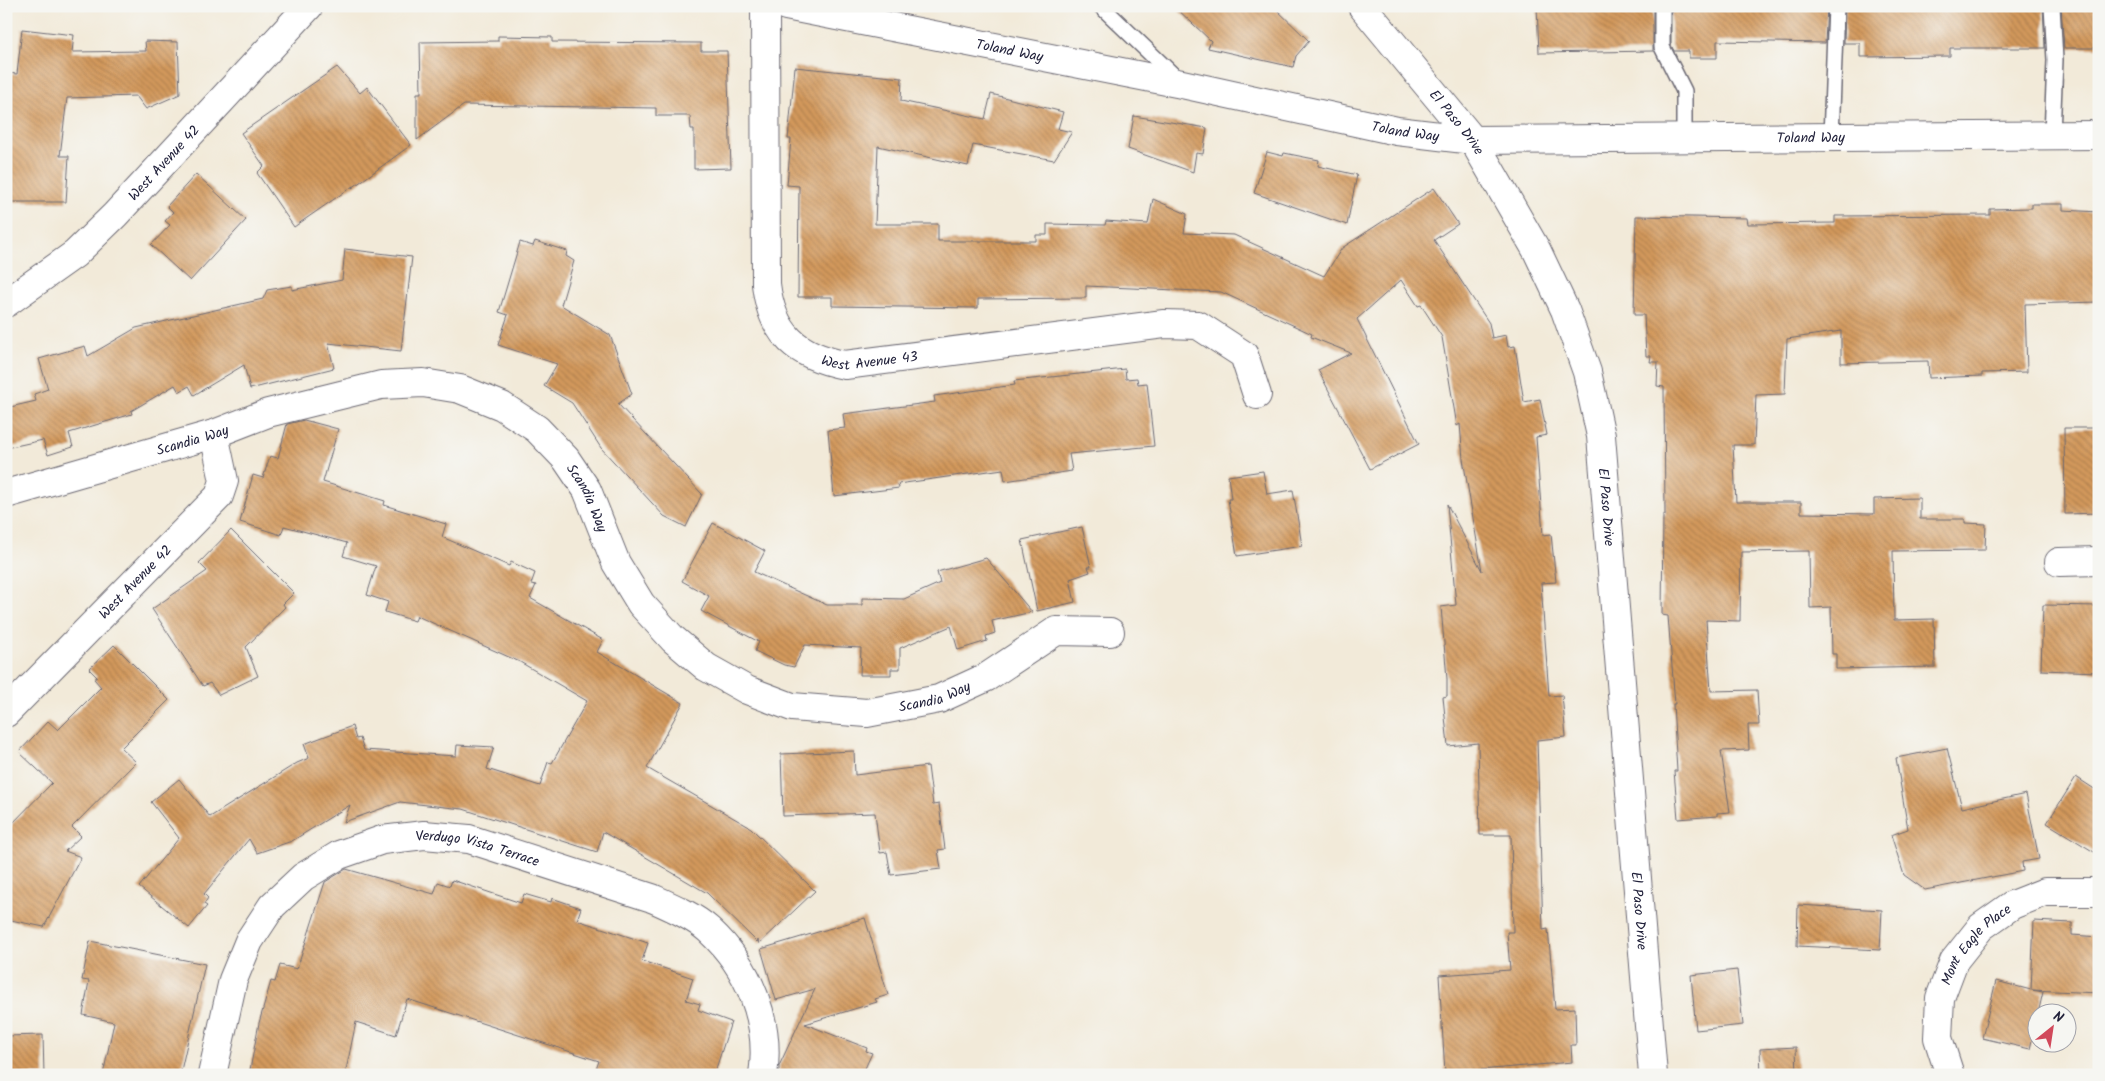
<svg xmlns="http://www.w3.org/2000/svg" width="2105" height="1081" viewBox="0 0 2105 1081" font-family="Kalam,sans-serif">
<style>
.building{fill:url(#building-back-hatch)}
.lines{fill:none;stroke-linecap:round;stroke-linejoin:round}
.service-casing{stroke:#6b6872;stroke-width:18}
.minor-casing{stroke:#6b6872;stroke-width:30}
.tertiary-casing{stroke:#6b6872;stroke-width:30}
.service{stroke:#fff;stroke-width:15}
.minor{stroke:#fff;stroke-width:28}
.tertiary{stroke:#fff;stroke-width:28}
.labels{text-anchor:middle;stroke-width:4.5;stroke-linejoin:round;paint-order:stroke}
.street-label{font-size:14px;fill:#22223b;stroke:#f6f6f2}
</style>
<defs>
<pattern id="building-back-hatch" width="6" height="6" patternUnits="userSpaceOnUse" patternTransform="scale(1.25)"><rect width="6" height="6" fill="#d3995c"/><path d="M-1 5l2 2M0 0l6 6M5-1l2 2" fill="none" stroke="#ab7c4d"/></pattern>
</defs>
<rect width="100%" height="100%" fill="#f6f6f2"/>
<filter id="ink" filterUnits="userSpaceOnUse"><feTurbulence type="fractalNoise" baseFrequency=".02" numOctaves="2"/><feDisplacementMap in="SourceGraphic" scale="10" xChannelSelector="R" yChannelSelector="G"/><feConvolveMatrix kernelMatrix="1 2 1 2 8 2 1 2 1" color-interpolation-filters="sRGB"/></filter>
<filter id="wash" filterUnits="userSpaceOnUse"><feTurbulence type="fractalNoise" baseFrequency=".0096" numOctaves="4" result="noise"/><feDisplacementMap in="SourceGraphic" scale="20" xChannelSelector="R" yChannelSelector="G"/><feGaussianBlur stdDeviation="1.12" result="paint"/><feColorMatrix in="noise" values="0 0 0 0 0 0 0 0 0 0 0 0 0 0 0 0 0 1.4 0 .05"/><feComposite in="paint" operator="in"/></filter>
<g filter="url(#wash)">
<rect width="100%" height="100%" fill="#f2ead9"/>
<g id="blocks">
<g class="building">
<polygon points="1174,6 1273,6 1309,41 1296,56 1293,67 1208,48 1211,41"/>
<polygon points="1537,6 1653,6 1653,51 1539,53"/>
<polygon points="1671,6 1827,6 1825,43 1717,41 1717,58 1689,58 1689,51 1674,51 1671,45"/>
<polygon points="1845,6 2043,6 2045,48 1950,48 1950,56 1860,57 1860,43 1844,43"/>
<polygon points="2061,6 2099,6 2099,48 2064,48"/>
<polygon points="22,29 74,35 72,52 146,51 145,41 178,42 180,94 146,109 136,96 67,98 60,156 69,156 66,202 6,202 6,73 17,74"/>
<polygon points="498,36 552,37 552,42 701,43 701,51 727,51 731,168 694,169 694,129 691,129 690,116 656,116 656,108 464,105 417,140 417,93 421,93 420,42 498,41"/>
<polygon points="337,67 360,93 367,87 411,145 352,188 353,186 294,227 257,173 264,166 241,133"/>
<polygon points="795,67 902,78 901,101 985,119 991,94 1063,112 1058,129 1072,132 1054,160 973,145 968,166 878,146 875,224 938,224 938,241 1036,241 1036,235 1047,235 1047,224 1105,225 1106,221 1148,224 1153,199 1187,214 1184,233 1234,235 1324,276 1342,248 1434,188 1458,224 1434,240 1489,323 1492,338 1506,335 1508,347 1515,346 1524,402 1540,399 1547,435 1536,437 1543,535 1551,534 1556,582 1541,583 1549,696 1562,695 1566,737 1537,740 1543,930 1548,929 1555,1009 1575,1008 1576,1045 1571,1045 1572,1062 1445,1073 1439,975 1510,970 1507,932 1513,932 1511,835 1480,835 1478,743 1448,746 1443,697 1447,696 1447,679 1441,607 1456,605 1447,504 1482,571 1463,459 1460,424 1457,426 1442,337 1421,305 1418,306 1401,280 1357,319 1419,444 1370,469 1318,370 1351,353 1311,337 1312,334 1221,292 1086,286 1086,298 978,299 978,308 832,306 832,297 798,297 799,186 787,185 791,139 788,139"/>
<polygon points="1134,116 1207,128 1203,154 1196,153 1193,172 1128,149"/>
<polygon points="1267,152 1283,156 1284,153 1319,160 1318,166 1357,175 1347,225 1254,193"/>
<polygon points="196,174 246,220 190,281 151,245 170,225 165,221 173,212 167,206"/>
<polygon points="2032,204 2063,204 2063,210 2099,212 2099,302 2025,304 2027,372 1982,373 1982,376 1929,378 1928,361 1841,363 1841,331 1787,339 1785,394 1756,395 1754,445 1733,445 1736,502 1801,502 1801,513 1874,514 1874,499 1920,498 1920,519 1965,519 1965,523 1986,524 1985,550 1893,551 1894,620 1934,619 1935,667 1836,669 1836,654 1832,654 1831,607 1810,608 1809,551 1741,552 1740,621 1706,620 1711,691 1757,690 1759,725 1748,725 1749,750 1721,751 1730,812 1717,813 1717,816 1678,819 1674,771 1677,771 1673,704 1675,704 1668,616 1662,615 1663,515 1665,515 1664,387 1657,386 1658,362 1650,362 1651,356 1646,356 1644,315 1634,315 1636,216 1747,218 1748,224 1835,223 1835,216 1990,215 1990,209 2032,208"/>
<polygon points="535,241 567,251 566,256 574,261 561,305 610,335 632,394 618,404 702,494 686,527 664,516 601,448 572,403 544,386 557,364 498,345 508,315 499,312 520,242 533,246"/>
<polygon points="345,249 412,257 401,351 328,343 334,368 250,389 244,365 194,395 189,386 179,392 175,385 131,411 132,414 69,433 73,447 48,455 43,440 6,448 6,408 36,401 34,394 48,389 39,359 85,346 88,356 136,328 263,299 267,290 292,286 292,290 342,280"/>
<polygon points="1125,369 1126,379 1137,378 1138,384 1147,383 1154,446 1069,454 1072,471 1005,481 1003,469 898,484 899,488 834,496 828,430 845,428 843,414 935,402 934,396 1015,385 1014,381"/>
<polygon points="304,420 338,429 323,482 385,501 384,505 446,524 442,537 509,566 511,562 535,573 531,584 536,585 530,598 603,640 597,652 683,703 647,768 751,828 815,891 759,944 758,940 757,942 707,893 603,832 597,852 463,809 400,802 344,822 350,805 292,841 257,853 249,839 204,894 208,898 204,904 207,906 189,928 139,887 179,838 151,802 179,779 210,817 297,763 309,758 304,744 352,726 356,739 360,738 364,750 456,756 457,745 494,747 487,769 540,786 548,762 552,763 587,701 520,662 417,616 415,621 385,612 388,602 367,595 376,566 343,556 347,543 284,526 281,535 240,522 253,475 263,478 270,456 278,458 287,424"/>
<polygon points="2064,428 2099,428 2099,513 2065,514"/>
<polygon points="1263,471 1267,494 1293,490 1302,546 1237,556 1228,499 1231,499 1228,476"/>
<polygon points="713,523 765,551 754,572 827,605 862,605 862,598 904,599 940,583 937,572 986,558 1032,612 992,621 995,633 986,636 987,641 958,650 951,626 900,648 900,669 891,669 891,675 860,675 861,648 805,645 794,667 784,665 755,651 759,642 701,611 709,596 682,581"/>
<polygon points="1082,527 1091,567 1088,567 1090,572 1070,579 1075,602 1037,611 1022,540"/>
<polygon points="231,530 294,593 283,604 285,607 246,647 258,676 219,695 210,683 203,686 152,609 207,571 199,563"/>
<polygon points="2043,605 2099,606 2099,672 2041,670"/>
<polygon points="114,645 169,700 121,748 136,762 72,827 81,836 65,851 81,857 44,927 6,919 6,830 52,783 19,752 48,721 58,730 101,687 94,679 97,677 89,669"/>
<polygon points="1947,748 1962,808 2026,794 2039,859 2022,862 2023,871 1925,890 1904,875 1891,835 1908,829 1896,758"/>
<polygon points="854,751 855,775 928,766 933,805 939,804 945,849 938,850 941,869 891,875 887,852 880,853 875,813 783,816 781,754"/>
<polygon points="2076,777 2099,792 2099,855 2047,823"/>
<polygon points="346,869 434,894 438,882 450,886 452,880 521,903 524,894 551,902 552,898 581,908 577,920 648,943 642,961 693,978 686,1000 700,1004 698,1010 731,1022 714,1075 594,1075 599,1061 407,999 396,1035 356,1022 345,1075 249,1075 259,1023 271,981 275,982 280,965 297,969 325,882"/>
<polygon points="1798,905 1882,910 1880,950 1797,946"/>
<polygon points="865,918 888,995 875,999 877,1002 805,1024 867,1048 866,1051 872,1053 862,1075 779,1075 779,1066 815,989 776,1000 761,949"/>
<polygon points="2034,921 2072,923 2072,935 2099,937 2099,993 2032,990 2043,992 2030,1049 1982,1038 1996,981 2031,990"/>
<polygon points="90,941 205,964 180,1075 103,1075 114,1022 83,1015 89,981 82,980"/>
<polygon points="1737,970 1743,1025 1696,1030 1691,975"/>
<polygon points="43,1035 44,1075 6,1075 6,1036"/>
<polygon points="1796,1047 1797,1075 1761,1075 1760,1049"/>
</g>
</g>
</g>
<g filter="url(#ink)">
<use href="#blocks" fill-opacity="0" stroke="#6b6872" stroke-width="1"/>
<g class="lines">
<g class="service-casing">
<g id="service">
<polyline points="1101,6 1178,80"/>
<polyline points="1662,6 1662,47 1684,91 1684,138"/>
<polyline points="2052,135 2055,60 2052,6"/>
<polyline points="1831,137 1836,6"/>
</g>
</g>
<g class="minor-casing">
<g id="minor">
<path id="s1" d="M765,6L766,284C772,334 797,356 845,365L1164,324L1198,325L1244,355L1257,395"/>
<path id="s2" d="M786,6L1182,84L1397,131L1473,140L2099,135"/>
<path id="s3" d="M6,303L75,254L115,215L309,6"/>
<path id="s4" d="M6,494L214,434L268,413L381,385L423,383L460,389L502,406L537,429L566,459L587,490L616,563L641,604L673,639L706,667L747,690L792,707L867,713L939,699L987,677L1056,631L1110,632"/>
<polyline points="2059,562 2099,561"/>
<path id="s5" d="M6,713L219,496L224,481L214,434"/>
<path id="s6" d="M212,1075L233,980L249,941L272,906L303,877L339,855L382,840L424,835L469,839L652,898C672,907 693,916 709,930C749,967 771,1021 763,1075"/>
<path id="s7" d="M1950,1075L1938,1038L1940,998L1954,961L1981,927L2012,905L2045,892H2099"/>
</g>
</g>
<g class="tertiary-casing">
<g id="tertiary">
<path id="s8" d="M1362,6L1473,140L1537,251L1565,310L1587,372L1601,436L1653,1075"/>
</g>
</g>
<use href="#service" class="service"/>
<use href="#minor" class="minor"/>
<use href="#tertiary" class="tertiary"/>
</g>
</g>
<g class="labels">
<g class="street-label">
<text dy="5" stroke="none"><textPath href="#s2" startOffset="228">Toland Way</textPath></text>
<text dy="5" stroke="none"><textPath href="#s8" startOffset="150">El Paso Drive</textPath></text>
<text dy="5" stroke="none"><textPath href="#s2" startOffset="632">Toland Way</textPath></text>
<text dy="5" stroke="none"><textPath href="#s2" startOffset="1038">Toland Way</textPath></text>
<text dy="5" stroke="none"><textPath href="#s3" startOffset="212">West Avenue 42</textPath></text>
<text dy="5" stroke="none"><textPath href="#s1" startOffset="426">West Avenue 43</textPath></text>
<text dy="5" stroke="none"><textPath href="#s4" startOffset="194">Scandia Way</textPath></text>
<text dy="5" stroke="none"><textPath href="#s4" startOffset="644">Scandia Way</textPath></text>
<text dy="5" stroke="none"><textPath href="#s8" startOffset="570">El Paso Drive</textPath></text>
<text dy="5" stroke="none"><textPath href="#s5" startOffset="184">West Avenue 42</textPath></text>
<text dy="5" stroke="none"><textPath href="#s4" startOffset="1094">Scandia Way</textPath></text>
<text dy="5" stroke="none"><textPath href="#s6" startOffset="409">Verdugo Vista Terrace</textPath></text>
<text dy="5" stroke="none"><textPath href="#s8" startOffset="975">El Paso Drive</textPath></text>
<text dy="5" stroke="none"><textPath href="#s7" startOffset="145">Mont Eagle Place</textPath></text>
</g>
</g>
<rect width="2105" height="1081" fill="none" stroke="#f6f6f2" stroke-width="25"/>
<g transform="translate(2052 1028) rotate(30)"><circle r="24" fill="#f6f6f2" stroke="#a1a1a9"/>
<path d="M0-4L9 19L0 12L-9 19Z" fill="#d1495b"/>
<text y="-8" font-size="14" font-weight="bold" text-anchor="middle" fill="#22223b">N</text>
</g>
</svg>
